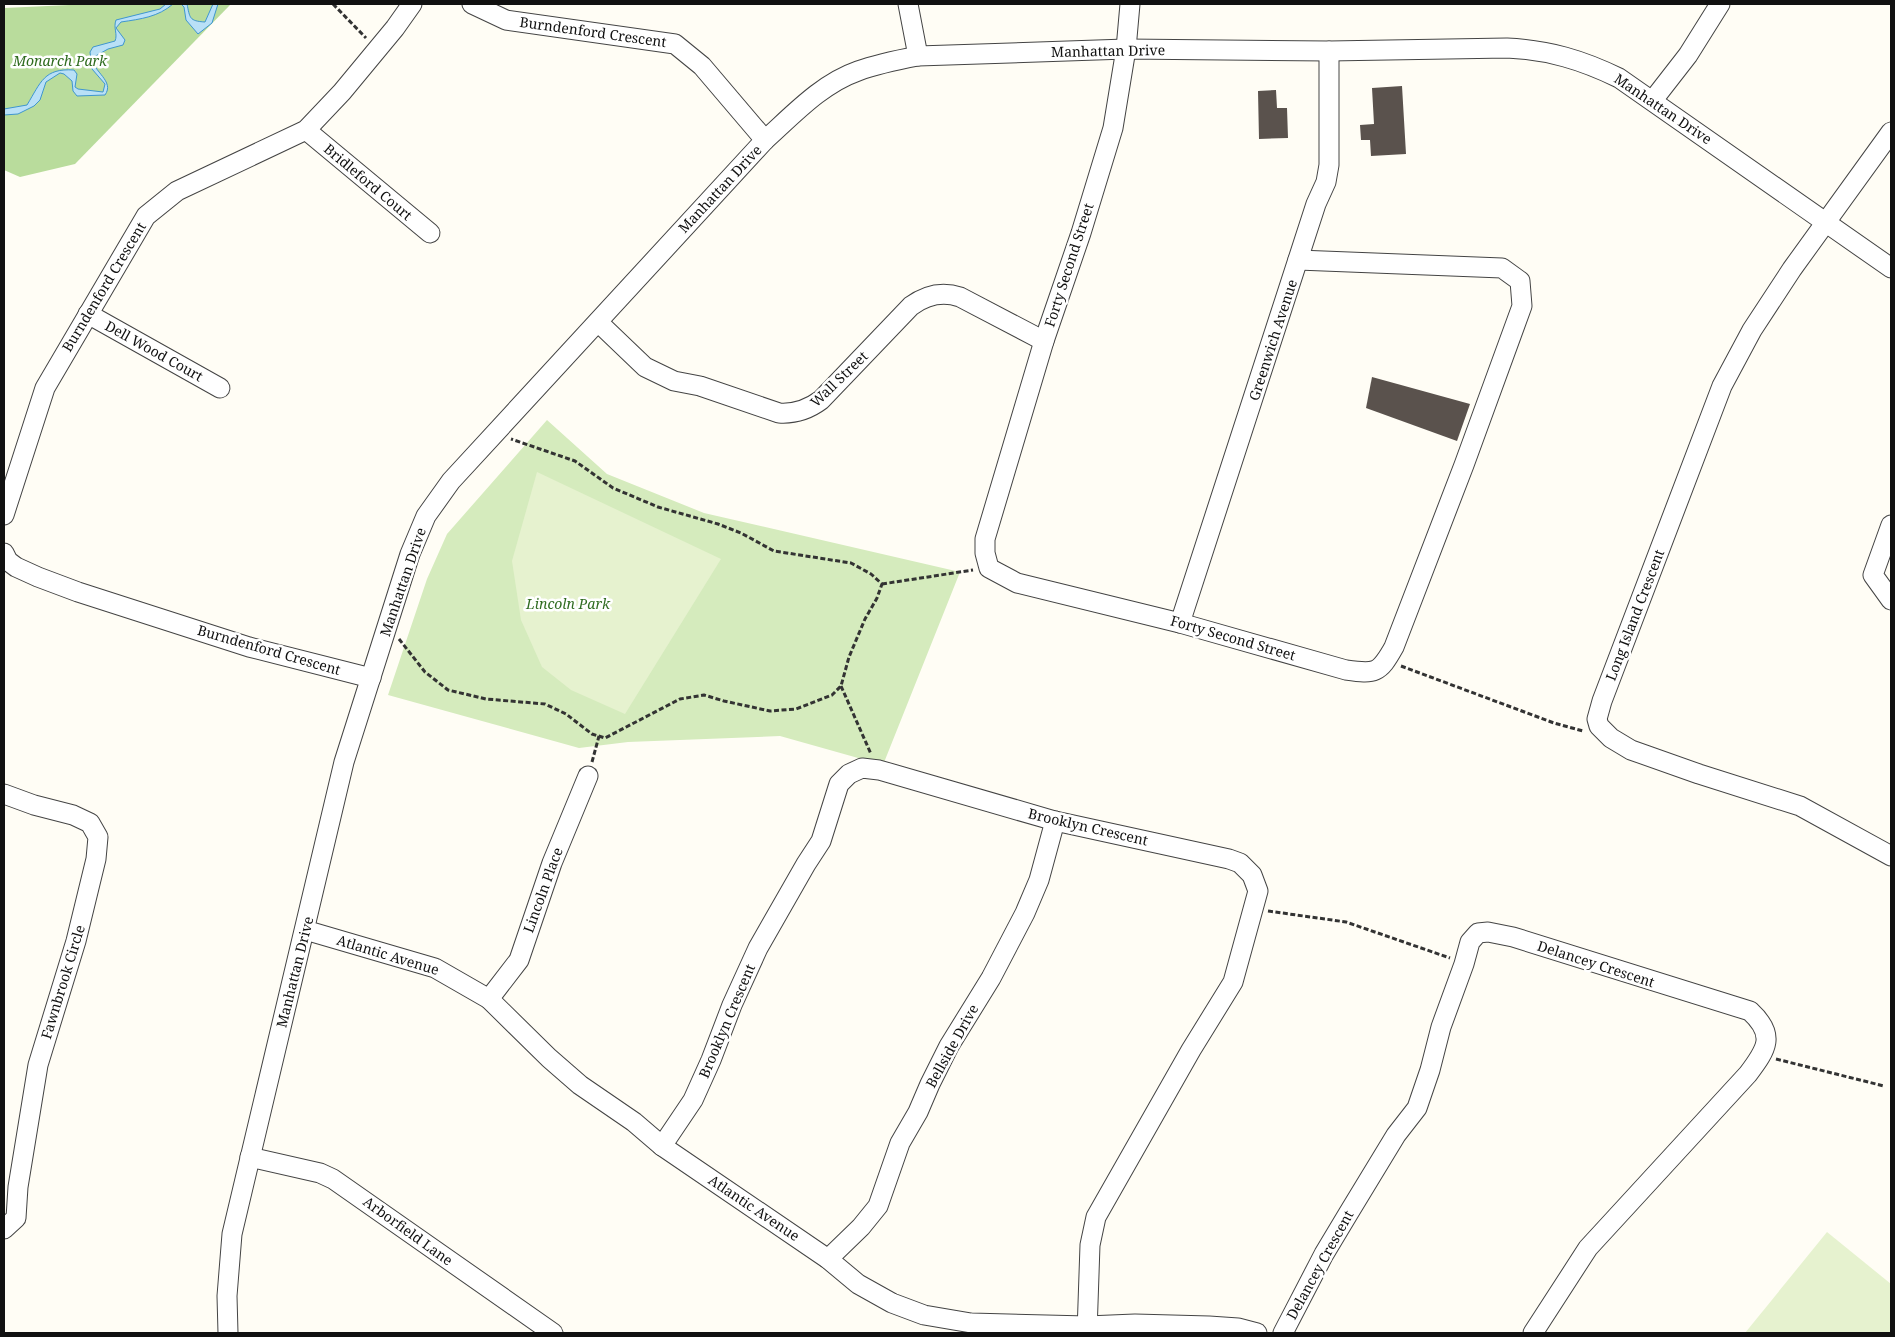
<svg xmlns="http://www.w3.org/2000/svg" width="1895" height="1337" viewBox="0 0 1895 1337" font-family="'Noto Serif',serif">
<style>
.green{fill:#d5ebbd}
.forest{fill:#b9dc9c}
.pitch{fill:#e6f2cf}
.water{fill:#b9e0f7;stroke:#3f96cf}
.building{fill:#5a524d}
.lines{fill:none;stroke-linecap:round;stroke-linejoin:round}
.minor-casing{stroke:#444;stroke-width:21}
.path{stroke:#333;stroke-width:3;stroke-dasharray:5 2.5;stroke-linecap:butt}
.minor{stroke:#fff;stroke-width:19}
.labels{text-anchor:middle;stroke-width:5;stroke-linejoin:round;paint-order:stroke}
.street-label{font-size:14px;fill:#111;stroke:#fff}
.park-label{font-size:14px;font-style:italic;fill:#2f6b1f;stroke:#fff}
</style>
<rect width="100%" height="100%" fill="#fffdf5"/>
<polygon class="green" points="547,420 607,474 704,513 960,572 883,765 780,736 628,742 579,748 388,695 427,579 447,534"/>
<polygon class="forest" points="91,4 231,4 75,164 20,177 4,170 4,8"/>
<g class="pitch">
<polygon points="537,472 721,559 625,714 571,690 542,667 521,620 512,561"/>
<polygon points="1827,1232 1891,1284 1891,1333 1745,1333"/>
</g>
<g class="water">
<path d="M166,4H173C158,17 141,19 121,22L116,28L125,40L123,45L108,49L92,58C93,72 115,81 105,95L77,96L73,91L72,81L64,74L60,73L46,82L40,100L34,106L18,114L4,115V109L27,105C41,82 44,68 74,70L77,74L75,87L78,89L103,92L105,84L92,69L90,52L93,47L115,41C118,34 113,28 116,20L160,9Z"/>
<path d="M181,4H187C190,18 189,21 205,22L213,4H218L212,23L198,34L186,20L184,7Z"/>
</g>
<g class="building">
<polygon points="1402,86 1406,154 1371,156 1370,140 1361,140 1360,125 1374,124 1372,88"/>
<polygon points="1276,90 1277,108 1287,108 1288,138 1259,139 1258,91"/>
<polygon points="1372,377 1470,404 1457,441 1366,408"/>
</g>
<g class="lines">
<g class="minor-casing">
<g id="minor">
<polyline points="472,4 506,20 675,44 702,66 765,140"/>
<polyline points="908,4 918,56"/>
<path d="M1130,4L1126,49L1113,128L1081,233L1044,341L985,539V553L989,568L1017,583L1180,623L1346,670C1375,674 1379,674 1394,647L1464,465L1522,306L1520,281L1502,268L1298,260"/>
<polyline points="1653,100 1688,55 1720,4"/>
<polyline points="306,130 430,233"/>
<polyline points="1891,132 1792,269 1752,330 1722,386 1602,701 1597,719 1599,726 1611,738 1631,750 1699,774 1800,806 1891,856"/>
<polyline points="88,314 220,388"/>
<path d="M598,322L645,367L674,381L700,386L779,413C794,414 809,409 821,400L911,306C926,295 942,291 960,297L1044,341"/>
<polyline points="4,515 45,388 146,216 177,191 306,130 342,92 395,28 412,4"/>
<polyline points="1891,525 1873,575 1891,600"/>
<polyline points="4,553 8,561 16,567 38,577 78,592 249,647 371,678"/>
<polyline points="1180,623 1316,204 1326,182 1329,165 1329,51"/>
<polyline points="4,794 34,805 73,815 90,823 98,837 96,859 76,941 38,1065 18,1187 16,1218 4,1229"/>
<polyline points="305,930 435,968 489,999 549,1058 580,1085 634,1122 662,1146 828,1259 858,1284 892,1303 924,1315 971,1323 1087,1326 1135,1324 1209,1326 1238,1328 1257,1333"/>
<polyline points="489,999 519,960 552,863 588,776"/>
<polyline points="662,1146 693,1100 711,1060 732,1005 758,948 806,864 821,841 839,784 849,774 862,768 879,770 1055,821 1229,859 1240,863 1252,875 1258,891 1233,982 1191,1050 1096,1217 1090,1245 1087,1333"/>
<polyline points="250,1157 320,1173 333,1179 553,1333"/>
<polyline points="828,1259 861,1227 878,1206 900,1143 918,1112 930,1084 949,1046 991,978 1025,913 1039,880 1055,821"/>
<path d="M228,1333L227,1296L232,1234L344,762L410,554L426,516L451,481L765,140C793,115 821,84 858,71C877,64 897,60 918,56L1126,49L1329,51L1507,48C1549,50 1582,60 1619,78L1891,268"/>
<path d="M1283,1333L1324,1254L1348,1214L1396,1135L1417,1108L1430,1070L1441,1027L1464,964L1470,942L1478,933L1488,932L1513,937L1750,1011C1776,1035 1767,1049 1748,1074L1588,1248L1533,1333"/>
</g>
</g>
<g class="path">
<polyline points="333,4 366,38"/>
<polyline points="882,584 973,570"/>
<polyline points="399,639 425,672 448,690 486,699 545,704 566,714 592,734 605,738 680,699 704,695 724,701 770,711 796,709 832,695 841,686 849,657 865,619 877,598 882,584 871,574 851,563 774,551 741,533 718,524 658,507 613,488 575,461 511,439"/>
<polyline points="1401,666 1554,723 1583,731"/>
<polyline points="841,686 871,754"/>
<polyline points="592,762 599,736"/>
<polyline points="1268,911 1346,922 1450,958"/>
<polyline points="1776,1059 1884,1086"/>
</g>
<use href="#minor" class="minor"/>
</g>
<g class="labels">
<g class="street-label">
<text transform="translate(593 32) rotate(8)" y="5">Burndenford Crescent</text>
<text transform="translate(1108 51) rotate(-1)" y="5">Manhattan Drive</text>
<text transform="translate(1663 109) rotate(34)" y="5">Manhattan Drive</text>
<text transform="translate(368 182) rotate(40)" y="5">Bridleford Court</text>
<text transform="translate(720 189) rotate(-47)" y="5">Manhattan Drive</text>
<text transform="translate(1069 265) rotate(-72)" y="5">Forty Second Street</text>
<text transform="translate(104 287) rotate(-59)" y="5">Burndenford Crescent</text>
<text transform="translate(1273 340) rotate(-72)" y="5">Greenwich Avenue</text>
<text transform="translate(154 351) rotate(29)" y="5">Dell Wood Court</text>
<text transform="translate(839 379) rotate(-44)" y="5">Wall Street</text>
<text transform="translate(403 582) rotate(-71)" y="5">Manhattan Drive</text>
<text transform="translate(1635 615) rotate(-69)" y="5">Long Island Crescent</text>
<text transform="translate(1233 638) rotate(16)" y="5">Forty Second Street</text>
<text transform="translate(269 650) rotate(16)" y="5">Burndenford Crescent</text>
<text transform="translate(1088 827) rotate(13)" y="5">Brooklyn Crescent</text>
<text transform="translate(543 890) rotate(-70)" y="5">Lincoln Place</text>
<text transform="translate(388 955) rotate(17)" y="5">Atlantic Avenue</text>
<text transform="translate(1596 964) rotate(18)" y="5">Delancey Crescent</text>
<text transform="translate(295 972) rotate(-76)" y="5">Manhattan Drive</text>
<text transform="translate(63 982) rotate(-73)" y="5">Fawnbrook Circle</text>
<text transform="translate(727 1021) rotate(-67)" y="5">Brooklyn Crescent</text>
<text transform="translate(952 1046) rotate(-61)" y="5">Bellside Drive</text>
<text transform="translate(754 1208) rotate(34)" y="5">Atlantic Avenue</text>
<text transform="translate(408 1231) rotate(36)" y="5">Arborfield Lane</text>
<text transform="translate(1320 1265) rotate(-61)" y="5">Delancey Crescent</text>
</g>
<g class="park-label">
<text x="60" y="66">Monarch Park</text>
<text x="568" y="609">Lincoln Park</text>
</g>
</g>
<rect width="1895" height="1337" fill="none" stroke="#111111" stroke-width="10"/>
</svg>
